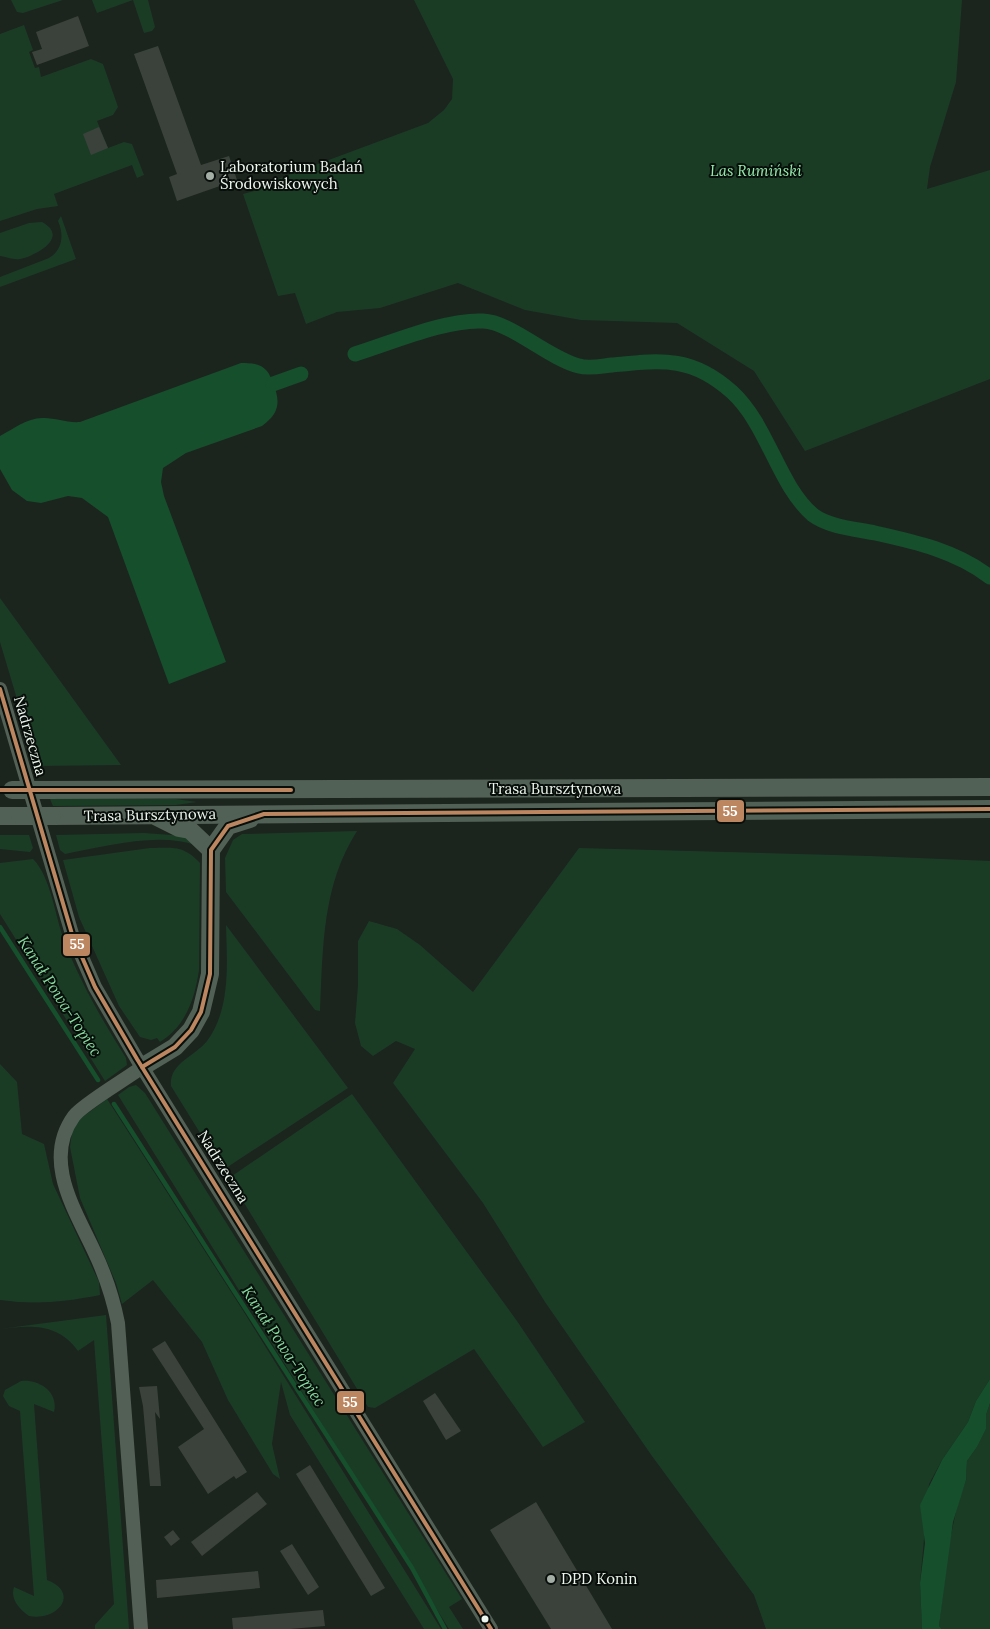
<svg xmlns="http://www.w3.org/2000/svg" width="990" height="1629" viewBox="0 0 990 1629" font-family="Lora,serif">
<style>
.green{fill:#1a3c25}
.water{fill:#164f2c}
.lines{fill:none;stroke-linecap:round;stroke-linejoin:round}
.stream{stroke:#164f2c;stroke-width:4.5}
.canal{stroke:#164f2c;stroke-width:15}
.building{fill:#3b423c}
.minor{stroke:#536056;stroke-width:14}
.major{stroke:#516155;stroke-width:18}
.major-bridge{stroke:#516155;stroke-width:18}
.bus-1-casing{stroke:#080e0a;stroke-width:8}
.bus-1{stroke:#bb8660;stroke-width:4}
.poi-dot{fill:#a4ada6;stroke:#080e0a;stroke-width:2}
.bus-dot{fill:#eef7ef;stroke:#080e0a;stroke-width:2}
.labels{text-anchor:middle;stroke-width:4;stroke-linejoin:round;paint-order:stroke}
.poi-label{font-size:15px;fill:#eef7ef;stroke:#080e0a;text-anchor:start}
.park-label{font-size:15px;font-style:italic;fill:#96ebad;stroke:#080e0a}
.street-label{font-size:15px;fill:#eef7ef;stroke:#080e0a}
.water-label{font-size:16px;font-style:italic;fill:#85da9e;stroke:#080e0a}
.line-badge{stroke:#080e0a;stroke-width:2}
.badge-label{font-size:14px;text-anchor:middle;font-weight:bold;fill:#fff}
</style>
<rect width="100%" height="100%" fill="#1c241e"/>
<g class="green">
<polygon points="11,0 63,0 23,13 17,12"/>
<polygon points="92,0 148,0 155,27 152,31 144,33 133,0 97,13"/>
<polygon points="414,0 962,0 956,82 930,167 927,189 990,170 990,379 805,451 754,371 677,323 581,320 525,310 458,283 380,308 337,312 306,324 295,293 278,296 243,194 261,189 267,183 428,123 444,110 452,99 453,79"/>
<polygon points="24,25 33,50 29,52 35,68 39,67 41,77 91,59 103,64 118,107 113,115 97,121 108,148 124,142 132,144 144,175 137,178 132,165 54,194 58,206 37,209 0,221 0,34"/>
<path d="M61,216L76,259L0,287V277L49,258C63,250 64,234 58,221Z"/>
<path d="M42,222C70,237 36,256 20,259C13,260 7,257 0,256V233L29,223Z"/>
<polygon points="0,598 121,765 37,766 0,642"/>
<polygon points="50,799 176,799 197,802 176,805 53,806"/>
<path d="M357,831C322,886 323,947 320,1011L315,1010L226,892L225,858L233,840L242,834Z"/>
<path d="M144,833L185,836L195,845C157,832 103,847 65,854L60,850L56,835Z"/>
<polygon points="0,835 29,835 33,848 30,852 0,849"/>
<path d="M150,848C174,848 183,845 200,863L199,970C195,998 186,1026 160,1042L157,1038L151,1040L140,1037L119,1006L79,917L63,860Z"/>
<polygon points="579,848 870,856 990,861 990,1379 976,1401 968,1422 942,1460 929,1484 920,1583 922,1629 766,1629 754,1595 652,1456 545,1302 483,1203 393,1083 415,1049 396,1041 373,1056 361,1046 355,1023 358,985 358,941 369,921 397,929 420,945 473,992"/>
<path d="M33,859C51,877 55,916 64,940C80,982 102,1020 126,1058L127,1065L105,1081L0,914V863Z"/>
<path d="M226,925L348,1088L223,1170L171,1086C169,1063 194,1057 207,1041C231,1009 227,963 226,925Z"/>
<path d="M0,1064L17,1082L22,1134L44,1144L53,1184L99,1282L100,1295C64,1302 36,1305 0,1300Z"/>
<polygon points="136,1085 145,1093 462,1599 449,1607 463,1629 449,1629 118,1095 129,1087"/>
<polygon points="352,1094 517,1321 585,1422 543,1447 474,1349 375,1408 368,1407 229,1178"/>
<polygon points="107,1099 242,1309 441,1629 424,1629 290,1415 281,1382 272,1444 280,1479 273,1474 228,1400 202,1342 153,1280 122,1304 116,1283 80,1198 70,1147 73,1124"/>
<path d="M106,1315L129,1629H95V1625L114,1604L94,1340L78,1351C59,1323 30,1325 0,1329Z"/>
<path d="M21,1381C39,1379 59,1392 54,1412L34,1404L47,1580C81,1593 57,1622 29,1616C19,1609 10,1599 14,1587L34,1596L20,1411L9,1406L3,1396L5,1390Z"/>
<polygon points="990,1403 990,1629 942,1629 939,1626 948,1549 958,1502 966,1480 967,1461 977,1447 986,1429 986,1415"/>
</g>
<g class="water">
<path d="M241,363C250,363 260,363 267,371C269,373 271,378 272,381C281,401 280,413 262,426L186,453L163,468L161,482L164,496L226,662L169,684L108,517L82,498L68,496L41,503L27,501L12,490L0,469V436C13,429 28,417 44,418C56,418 67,423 80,422Z"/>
<polygon points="990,1379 990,1403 986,1415 986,1429 977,1447 967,1461 966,1480 953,1522 939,1626 942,1629 922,1629 920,1583 925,1543 920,1505 942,1460 968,1422 976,1401"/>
</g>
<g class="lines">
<g class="stream">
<polyline points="0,927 98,1080"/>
<polyline points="114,1104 412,1568 445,1629"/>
</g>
<g class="canal">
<path d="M355,354C391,343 446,319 483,321C511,322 548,358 579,366C589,369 602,366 612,365C662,360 692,356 732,392C768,425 778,485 813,515C829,527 856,529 875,533C916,542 956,551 990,577"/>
<polyline points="273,384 301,374"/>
</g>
</g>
<g class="building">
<polygon points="78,16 89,46 37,65 32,52 42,49 36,32"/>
<polygon points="158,46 201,165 229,156 237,180 177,201 169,177 177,174 134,54"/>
<polygon points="99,127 108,148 91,155 83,134"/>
<polygon points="165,1341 247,1472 236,1479 234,1476 208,1494 178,1447 204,1429 152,1349"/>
<polygon points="157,1386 160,1419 155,1412 161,1486 150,1486 143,1406 139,1387"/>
<polygon points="435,1393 461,1431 446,1440 423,1401"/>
<polygon points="310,1465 385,1588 371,1596 296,1474"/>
<polygon points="257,1492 267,1504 202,1556 191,1542"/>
<polygon points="536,1502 612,1629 551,1629 490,1530"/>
<polygon points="173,1530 180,1539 171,1546 164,1537"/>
<polygon points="292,1544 319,1587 308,1595 280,1551"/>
<polygon points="258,1571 260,1588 157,1598 156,1580"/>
<polygon points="323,1610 325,1626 290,1629 233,1629 232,1618"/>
</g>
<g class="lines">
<g class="minor">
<polyline points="0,689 72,934 95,987 137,1059 491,1629"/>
<path d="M141,1629L118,1323C113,1298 105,1274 94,1251C75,1210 42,1160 74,1116C83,1104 128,1078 142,1067"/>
</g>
<g class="major">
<polyline points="45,790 990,787"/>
<polyline points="0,816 20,816"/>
<polyline points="52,816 990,809"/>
<polyline points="157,817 179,828 190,830 211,850"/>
<polyline points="142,1067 175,1047 191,1030 201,1012 210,974 211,850 228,826 250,819"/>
</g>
<g class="major-bridge">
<polyline points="12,790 45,790"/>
<polyline points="20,816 52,816"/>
</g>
<g class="bus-1-casing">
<g id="bus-1">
<polyline points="0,689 72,934 95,987 137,1059 491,1629"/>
<polyline points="0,790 291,790"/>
<polyline points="142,1067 175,1047 191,1030 201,1012 210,974 211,850 228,826 264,814 990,809"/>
</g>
</g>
<use href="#bus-1" class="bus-1"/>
</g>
<g class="poi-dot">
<circle cx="210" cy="176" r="5"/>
<circle cx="551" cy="1579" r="5"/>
</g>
<circle class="bus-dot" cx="485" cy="1619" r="4.5"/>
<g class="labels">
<g class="poi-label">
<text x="220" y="172">Laboratorium Badań<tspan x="220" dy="17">Środowiskowych</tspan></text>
<text x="561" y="1584">DPD Konin</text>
</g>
<g class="park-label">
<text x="756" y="176">Las Rumiński</text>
</g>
<g class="street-label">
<text transform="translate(30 736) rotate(74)" y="5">Nadrzeczna</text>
<text x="555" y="794">Trasa Bursztynowa</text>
<text transform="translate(150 815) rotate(-1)" y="5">Trasa Bursztynowa</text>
<text transform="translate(223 1167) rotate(58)" y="5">Nadrzeczna</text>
</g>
<g class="water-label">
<text transform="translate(60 996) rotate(57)" y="6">Kanał Powa-Topiec</text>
<text transform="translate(284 1346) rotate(57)" y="6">Kanał Powa-Topiec</text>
</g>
</g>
<g class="line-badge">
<rect x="716" y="799" width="29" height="24" rx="5" fill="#bb8660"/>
<rect x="62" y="933" width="29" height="24" rx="5" fill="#bb8660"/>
<rect x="336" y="1390" width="29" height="24" rx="5" fill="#bb8660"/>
</g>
<g class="badge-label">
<text x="730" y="816">55</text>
<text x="77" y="949">55</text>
<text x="350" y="1407">55</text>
</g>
</svg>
